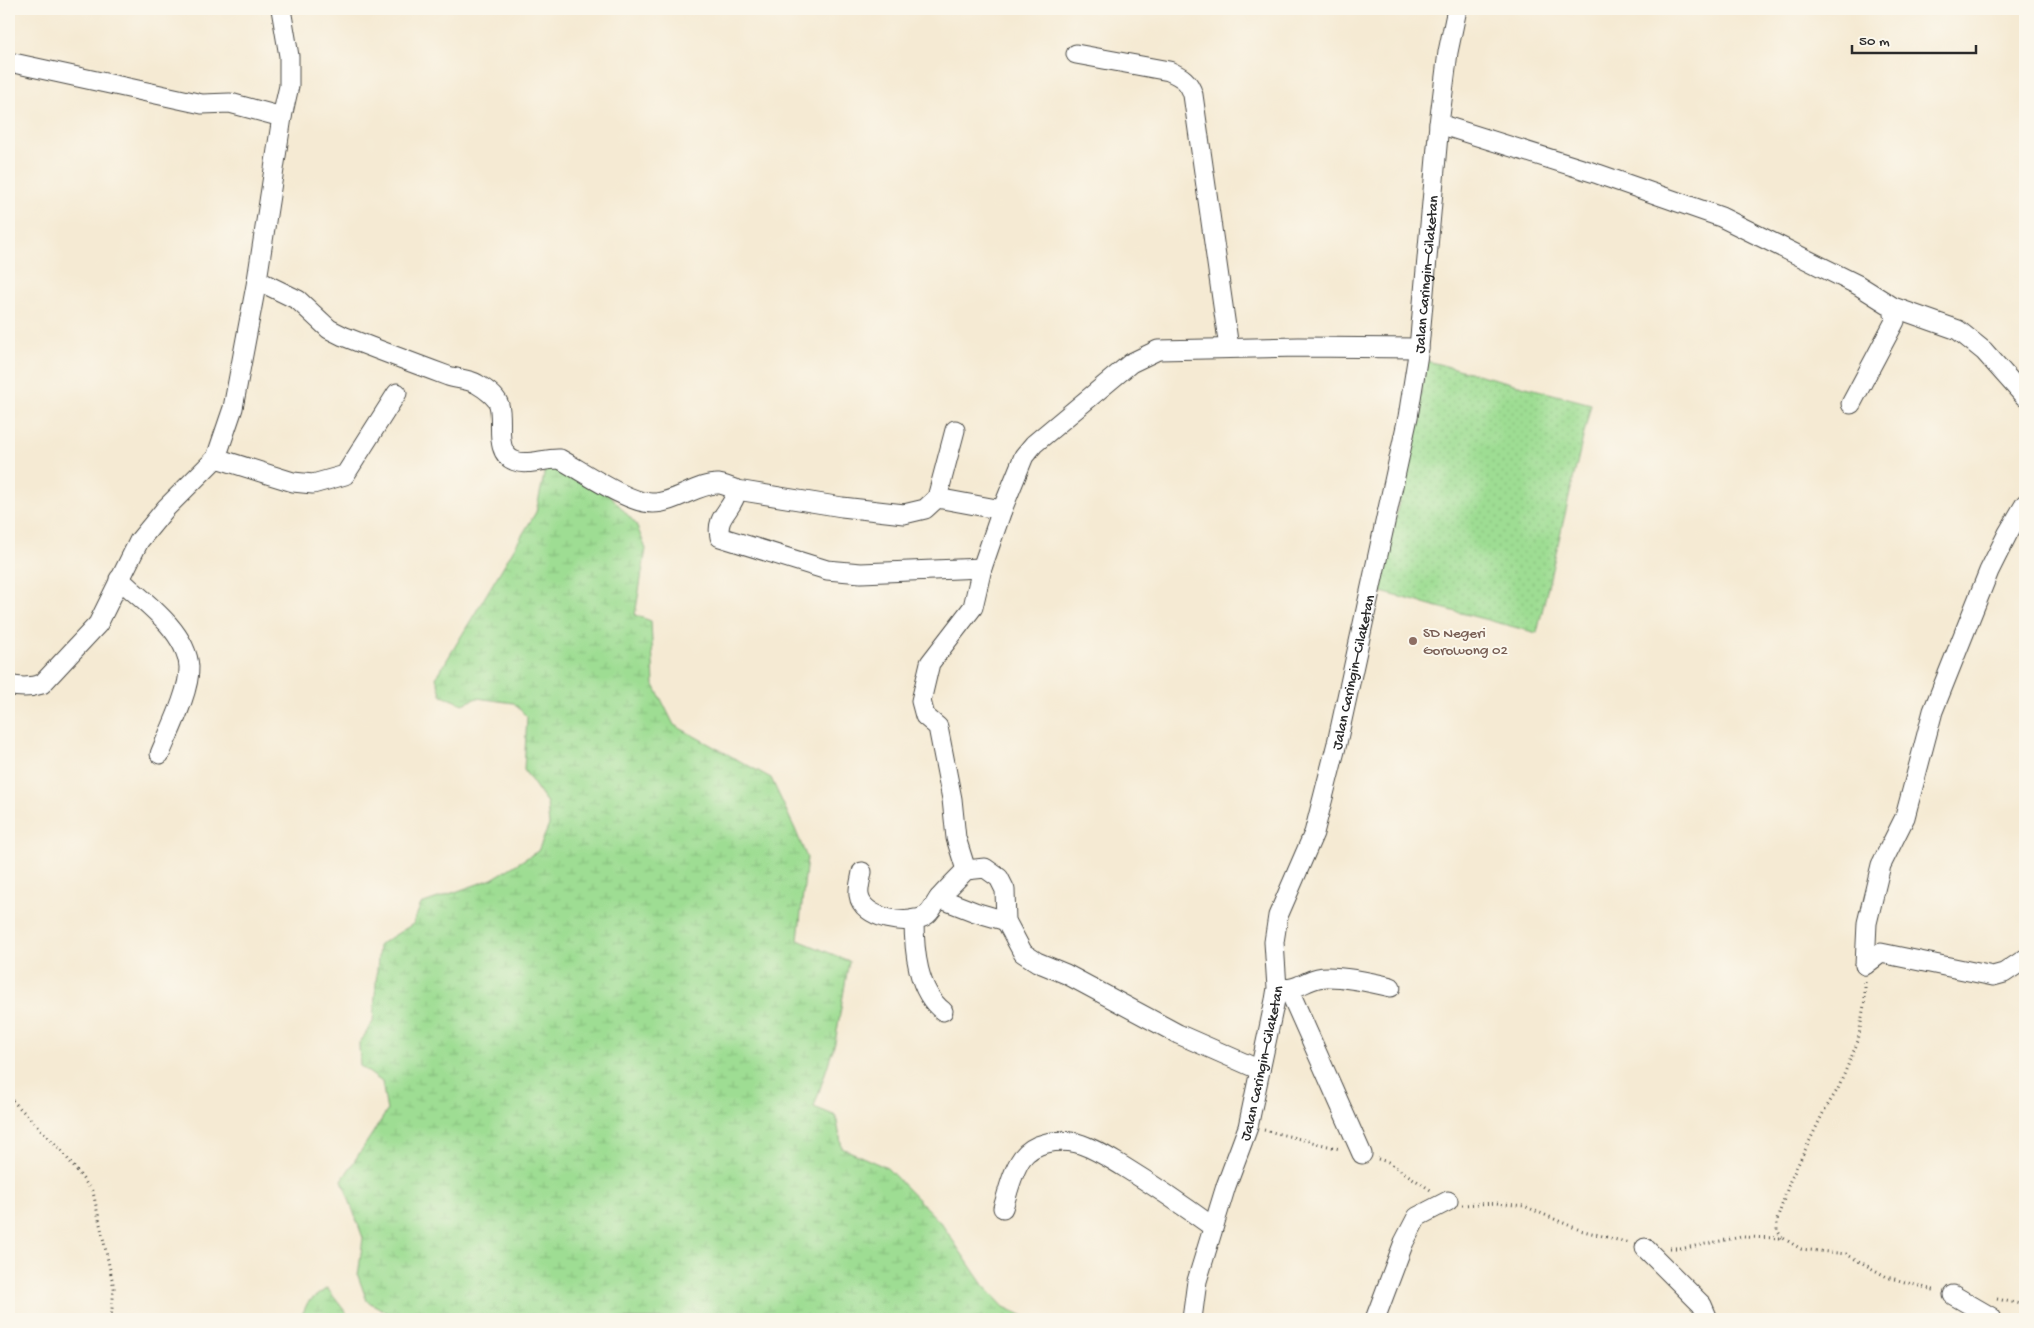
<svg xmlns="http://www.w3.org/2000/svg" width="2034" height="1328" viewBox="0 0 2034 1328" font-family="'Gochi Hand',sans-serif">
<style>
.grass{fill:url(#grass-dots);stroke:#64845f}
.wetland{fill:url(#wetland-marsh);stroke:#64845f}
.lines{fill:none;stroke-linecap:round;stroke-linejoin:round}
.minor-casing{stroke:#494844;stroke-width:21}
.path{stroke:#494844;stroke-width:3;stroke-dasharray:1 4;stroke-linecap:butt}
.minor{stroke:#fff;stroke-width:19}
.education-dot{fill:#8d6e63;stroke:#fbf7ec;stroke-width:2}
.labels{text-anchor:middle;stroke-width:4;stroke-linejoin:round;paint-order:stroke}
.street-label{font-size:15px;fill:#2b2b2b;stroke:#fbf7ec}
.education-label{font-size:15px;fill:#785e54;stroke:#fbf7ec;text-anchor:start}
</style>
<defs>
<pattern id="grass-dots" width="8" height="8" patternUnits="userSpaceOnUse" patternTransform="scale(1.25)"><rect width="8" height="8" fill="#9edd93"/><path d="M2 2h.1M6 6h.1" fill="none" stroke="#88be7f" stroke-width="1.8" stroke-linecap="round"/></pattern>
<pattern id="wetland-marsh" width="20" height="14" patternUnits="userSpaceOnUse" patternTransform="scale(1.25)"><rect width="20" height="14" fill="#9edd93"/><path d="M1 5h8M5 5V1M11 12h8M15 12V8" fill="none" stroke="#88be7f"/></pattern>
</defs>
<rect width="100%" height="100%" fill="#fbf7ec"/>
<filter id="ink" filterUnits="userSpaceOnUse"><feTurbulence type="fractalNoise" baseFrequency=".02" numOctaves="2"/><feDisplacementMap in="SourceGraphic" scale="10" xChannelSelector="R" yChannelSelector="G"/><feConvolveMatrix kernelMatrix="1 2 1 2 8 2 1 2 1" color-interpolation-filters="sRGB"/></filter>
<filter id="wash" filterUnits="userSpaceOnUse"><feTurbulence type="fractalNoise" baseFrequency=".0096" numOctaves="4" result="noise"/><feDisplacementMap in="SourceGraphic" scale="20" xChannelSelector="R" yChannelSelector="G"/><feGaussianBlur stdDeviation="1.12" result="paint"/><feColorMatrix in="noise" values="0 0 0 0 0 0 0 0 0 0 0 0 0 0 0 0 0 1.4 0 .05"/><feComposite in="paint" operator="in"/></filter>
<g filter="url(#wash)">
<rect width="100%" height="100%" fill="#f5ead3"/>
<polygon class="grass" points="1427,361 1591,404 1537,633 1381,592"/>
<g class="wetland">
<polygon points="547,461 607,492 636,524 646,549 635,615 651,621 654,685 674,725 771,778 795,829 807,858 798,940 849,961 835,1043 814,1107 836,1116 842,1148 887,1168 941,1223 983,1285 1004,1307 1030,1319 399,1319 367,1301 358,1276 363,1238 342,1180 387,1111 382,1082 360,1066 359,1044 373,1022 379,945 413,924 421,904 492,879 538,851 549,825 547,803 524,770 527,717 514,703 477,698 463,704 442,696 436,678 536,512"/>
<polygon points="327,1288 351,1319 300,1319 308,1302"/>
</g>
</g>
<g filter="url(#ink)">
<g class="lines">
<g class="minor-casing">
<g id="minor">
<path d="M1076,54L1169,71C1182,77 1189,81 1193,95L1229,348"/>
<polyline points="9,62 202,104 230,103 282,117"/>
<polyline points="1439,124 1598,174 1721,217 1858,285 1893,307 1958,330 1984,351 2025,397"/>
<path d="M257,280L298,300L329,329L343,336C378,350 413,363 448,376C457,379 469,379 477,384C484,388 497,397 499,405C504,422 493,453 515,461C528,466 545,458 560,459C582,471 629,504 653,503C675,503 698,483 719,484C725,485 732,488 737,490C733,511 715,515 720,537L827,570L861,573L982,568"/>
<polyline points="1851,404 1895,321 1893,307"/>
<polyline points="216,458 293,482 313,484 345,475 397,393"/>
<polyline points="737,490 842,507 904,514 925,509 937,498 955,430"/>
<polyline points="937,498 1002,510"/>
<path d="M119,579C144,601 187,632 189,667C190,691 169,732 160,754"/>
<path d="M9,685C21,688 30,688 42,684L98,624L139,541L166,508L216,458L233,408L257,280L282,117L289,86V56L281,9"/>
<polyline points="966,870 956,838 952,799 938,727 925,716 921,701 930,663 973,607 982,568 1002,510 1024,456 1034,444 1131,363 1158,350 1299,347 1419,348"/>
<path d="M862,872C861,879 858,888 859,895C862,919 908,926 925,916C931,913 935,903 939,898C948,888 957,879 966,870L985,868L999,878L1005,890L1006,921L1023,953L1037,962L1066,974L1178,1034L1260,1070"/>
<polyline points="939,898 975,912 1006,921"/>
<path d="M914,919C914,950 917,991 943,1011"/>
<polyline points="1865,965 1867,923 1881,865 1905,817 1933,711 1989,571 2008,533 2025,504"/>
<polyline points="1865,965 1881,953 1993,976 2004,973 2025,959"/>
<path d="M1278,988C1297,991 1302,982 1318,978C1335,974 1374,983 1391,987"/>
<polyline points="1289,990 1362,1154"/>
<path d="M1003,1208C1008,1192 1012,1172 1022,1158C1034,1142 1058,1139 1077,1143C1094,1148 1109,1158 1124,1167C1155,1186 1184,1206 1213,1227"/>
<polyline points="1645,1248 1702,1305 1708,1319"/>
<polyline points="1953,1295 1991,1317 1992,1319"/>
<path id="s1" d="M1192,1319L1197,1281L1226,1186L1248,1127L1275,1000L1277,988L1274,942L1278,916L1314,833L1337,743L1408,417L1419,348L1439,124L1448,52L1457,9"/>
<polyline points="1375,1319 1404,1242 1417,1217 1448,1201"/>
</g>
</g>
<g class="path">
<polyline points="9,1097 61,1150 93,1192 114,1288 111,1319"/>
<polyline points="1264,1130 1340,1149"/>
<polyline points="1378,1159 1388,1162 1432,1191"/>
<polyline points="1462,1205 1496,1203 1524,1206 1580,1230 1629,1243"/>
<polyline points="1782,1238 1777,1230 1777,1220 1790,1181 1824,1111 1838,1089 1858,1041 1865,999 1865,982"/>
<polyline points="1670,1248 1685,1248 1741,1237 1783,1238 1801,1249 1846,1254 1887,1277 1937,1291"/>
<polyline points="1997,1299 2025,1305"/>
</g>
<use href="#minor" class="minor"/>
</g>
</g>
<circle class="education-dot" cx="1413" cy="641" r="5"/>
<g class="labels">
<g class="street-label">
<text dy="5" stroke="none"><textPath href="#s1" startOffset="1076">Jalan Caringin–Cilaketan</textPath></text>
<text dy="5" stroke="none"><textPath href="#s1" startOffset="671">Jalan Caringin–Cilaketan</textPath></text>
<text dy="5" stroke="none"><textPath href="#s1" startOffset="266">Jalan Caringin–Cilaketan</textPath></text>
</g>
<g class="education-label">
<text x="1423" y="637">SD Negeri<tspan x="1423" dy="17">Gorowong 02</tspan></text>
</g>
</g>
<rect width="2034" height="1328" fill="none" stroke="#fbf7ec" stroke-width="30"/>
<path d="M1852 45v8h124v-8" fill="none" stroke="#2b2b2b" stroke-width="2.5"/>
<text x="1859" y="45" font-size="15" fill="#2b2b2b" stroke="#fbf7ec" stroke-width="4" paint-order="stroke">50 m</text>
</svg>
